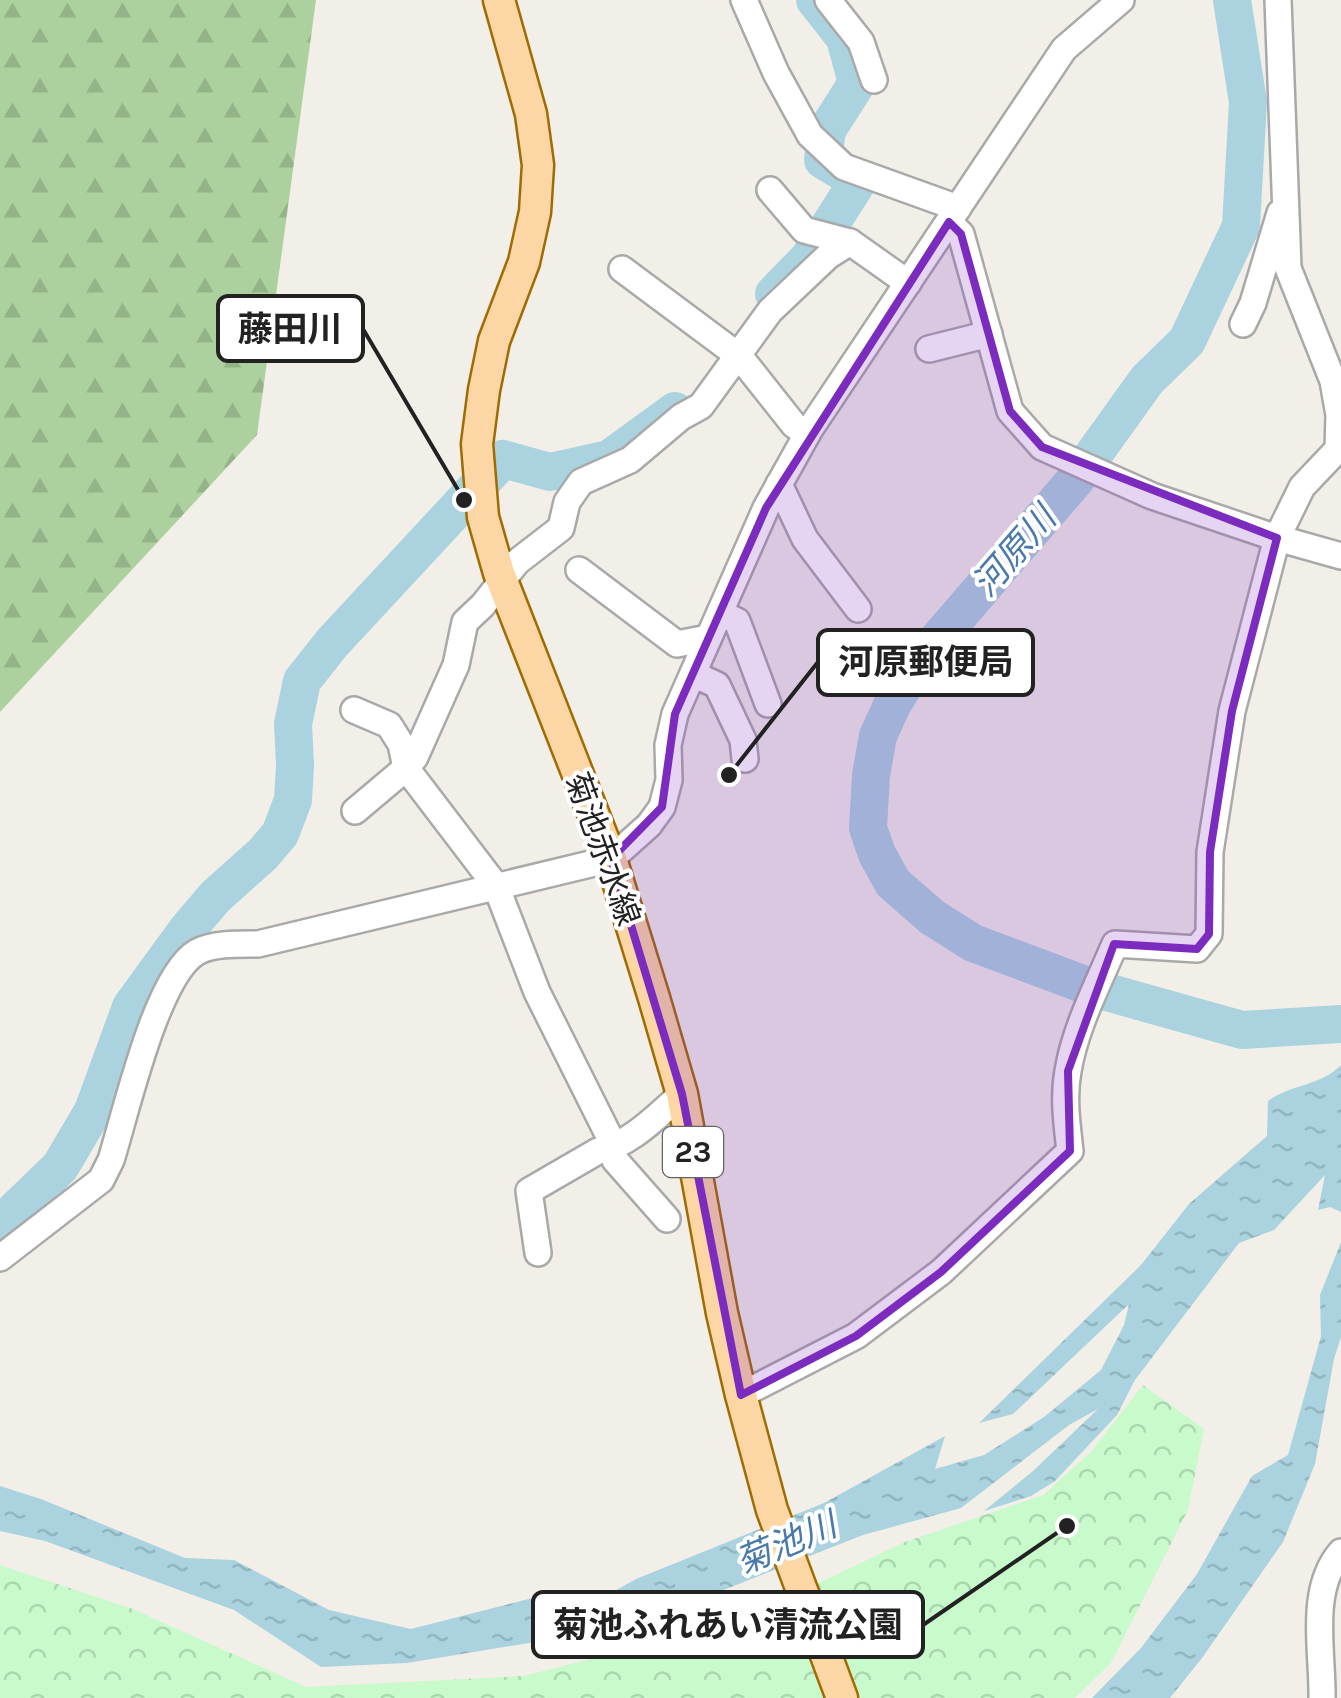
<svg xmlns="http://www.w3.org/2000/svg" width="1341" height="1698" viewBox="0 0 1341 1698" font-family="Karla,'Noto Sans JP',sans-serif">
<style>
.forest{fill:url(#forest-firs)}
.park{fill:url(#park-crowns)}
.water{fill:url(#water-ripples)}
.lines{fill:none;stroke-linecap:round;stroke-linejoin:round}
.river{stroke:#aad3df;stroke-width:38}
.minor-casing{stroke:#a9a9a9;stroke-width:30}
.major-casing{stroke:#a06b00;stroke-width:35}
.minor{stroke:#fff;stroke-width:25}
.major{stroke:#fcd6a4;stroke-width:30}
.marked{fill:#7b2cbf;fill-opacity:0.2;stroke:#7b2cbf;stroke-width:8;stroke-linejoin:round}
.labels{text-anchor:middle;stroke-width:8;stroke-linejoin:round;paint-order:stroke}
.shield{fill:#fff;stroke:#646464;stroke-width:2.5}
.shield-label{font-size:30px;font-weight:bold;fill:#222}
.street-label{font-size:32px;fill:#222;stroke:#fff}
.water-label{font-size:35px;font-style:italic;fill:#4a7aab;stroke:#fff}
.leader{fill:none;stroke:#222;stroke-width:4}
.callout-dot{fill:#222;stroke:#fff;stroke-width:4}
.callout{fill:#fff;stroke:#222;stroke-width:4}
.callout-label{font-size:35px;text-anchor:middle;font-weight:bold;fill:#222}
</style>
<defs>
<pattern id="forest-firs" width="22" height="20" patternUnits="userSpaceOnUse" patternTransform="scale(2.5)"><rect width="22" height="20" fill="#add19e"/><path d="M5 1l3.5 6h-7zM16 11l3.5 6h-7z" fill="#95b388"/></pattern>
<pattern id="park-crowns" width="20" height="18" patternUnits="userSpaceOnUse" patternTransform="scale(2.5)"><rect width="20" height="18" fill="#c8facc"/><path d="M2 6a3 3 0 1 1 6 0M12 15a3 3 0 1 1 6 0" fill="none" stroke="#acd6af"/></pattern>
<pattern id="water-ripples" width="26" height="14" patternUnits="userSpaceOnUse" patternTransform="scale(2.5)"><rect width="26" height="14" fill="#aad3df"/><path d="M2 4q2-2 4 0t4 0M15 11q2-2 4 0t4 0" fill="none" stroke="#92b5bf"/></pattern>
</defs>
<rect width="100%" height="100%" fill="#f2efe9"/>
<polygon class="forest" points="0,0 316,0 257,435 0,712"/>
<polygon class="park" points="1143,1385 1204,1429 1188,1510 1111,1663 1075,1698 0,1698 0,1565 133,1609 306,1687 524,1676 738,1621 905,1542 1043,1495 1091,1452"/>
<g class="water">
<path d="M1341,1065V1212L1330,1207L1318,1210L1325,1175L1274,1230L1239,1243L1135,1380L1117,1415L1055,1481L1031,1496L984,1511L1033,1471L1098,1409L1069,1425L961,1508L863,1535L607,1636L541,1641L407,1663L321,1667L234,1610L45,1541L0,1531V1486L41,1499L185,1558L234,1560L329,1610L411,1629L548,1594L535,1609L580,1610L636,1579L824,1503L945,1436L935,1469L984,1455L1044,1417L1101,1370L1124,1325L1129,1304L1013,1414L979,1423L1141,1265L1189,1204L1267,1136L1268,1101C1291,1084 1321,1086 1341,1065Z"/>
<polygon points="1341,1242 1341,1337 1334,1359 1315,1464 1283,1542 1202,1658 1170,1698 1092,1698 1141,1648 1197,1574 1252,1476 1288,1455 1321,1336 1320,1295"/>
</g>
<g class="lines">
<g class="river">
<polyline points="1232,0 1248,102 1241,226 1187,341 1147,380 1076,479 922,658 893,703 878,736 871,775 868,828 877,854 893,883 932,917 973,943 1096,989 1242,1030 1341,1024"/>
<polyline points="774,294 809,258 858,181 823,160 827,130 857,83 845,38 815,0"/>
<polyline points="0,1225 60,1167 93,1111 131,1007 187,930 215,897 263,854 280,834 293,800 295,765 293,724 302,681 332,643 503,459 550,472 609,459 675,411"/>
</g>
<g class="minor-casing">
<g id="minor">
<polyline points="744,0 776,73 810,135 844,167 958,208"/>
<polyline points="828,0 861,42 874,80"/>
<polyline points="770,190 804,230 850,242"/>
<polyline points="949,222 961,234 1010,411 1042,447 1152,496 1277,538 1341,556"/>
<polyline points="622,269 740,357 794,425 807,434"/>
<polyline points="1243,324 1253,303 1280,213"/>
<polyline points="929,349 989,334"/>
<polyline points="779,484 805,539 858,609"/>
<polyline points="579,570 677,644 708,638"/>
<polyline points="720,613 737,621 768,704"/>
<polyline points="693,674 717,685 743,740 745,759"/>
<polyline points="354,710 389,725 401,744 406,768 496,886 537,992 609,1136 615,1160 667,1219"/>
<polyline points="355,811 406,768 415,757 456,665 465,622 483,605 517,562 561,528 567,502 581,482 630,460 681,417 701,406 770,311 828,256 850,242 908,283"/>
<path d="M538,1253L529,1191L598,1151C630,1145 658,1115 682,1094"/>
<path d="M0,1258L101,1180L111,1160C126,1113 156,976 197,952C213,943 240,944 258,944L611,859L649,825L662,807L669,780L668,745L675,714L766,508L810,429L1064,49L1121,0"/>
<path d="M741,1395L856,1336L941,1272L1070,1151C1067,1124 1063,1098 1068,1071C1075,1028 1098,984 1115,944L1197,949L1209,934L1210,852L1232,711L1277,538L1302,487L1338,449L1339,415L1333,381L1288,268L1278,0"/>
<path d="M1322,1698C1323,1652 1308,1590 1341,1552"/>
</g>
</g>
<g class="major-casing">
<polyline id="major" points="499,0 531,114 538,165 535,212 524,262 494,341 484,390 477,444 483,517 499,573 611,859 654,998 682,1094 722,1313 741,1395 772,1510 842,1698"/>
</g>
<use href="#minor" class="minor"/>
<use href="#major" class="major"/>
</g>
<path class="marked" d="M949,222L961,234L1010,411L1042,447L1277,538L1232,711L1210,852L1209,934L1197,949L1114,944L1068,1071L1070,1151L941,1272L856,1336L741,1395L682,1094L611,859L662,807L675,714L766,508Z"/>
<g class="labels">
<rect class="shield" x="663" y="1127" width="60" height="50" rx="8"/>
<g class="shield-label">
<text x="693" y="1162">23</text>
</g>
<g class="street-label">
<text transform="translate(603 849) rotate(70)" y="11">菊池赤水線</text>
</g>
<g class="water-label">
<text transform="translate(1014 551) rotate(-49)" y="12">河原川</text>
<text transform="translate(786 1543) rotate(-23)" y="12">菊池川</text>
</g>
</g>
<path class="leader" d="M464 500L363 329M729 775L818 662M1067 1526L923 1625"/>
<g class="callout-dot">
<circle cx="464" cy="500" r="10"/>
<circle cx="729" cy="775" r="10"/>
<circle cx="1067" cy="1526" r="10"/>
</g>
<g class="callout">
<rect x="218" y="296" width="145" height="65" rx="10"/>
<rect x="818" y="630" width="215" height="65" rx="10"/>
<rect x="533" y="1592" width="390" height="65" rx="10"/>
</g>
<g class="callout-label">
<text x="290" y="341">藤田川</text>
<text x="926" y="674">河原郵便局</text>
<text x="728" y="1637">菊池ふれあい清流公園</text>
</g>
</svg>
